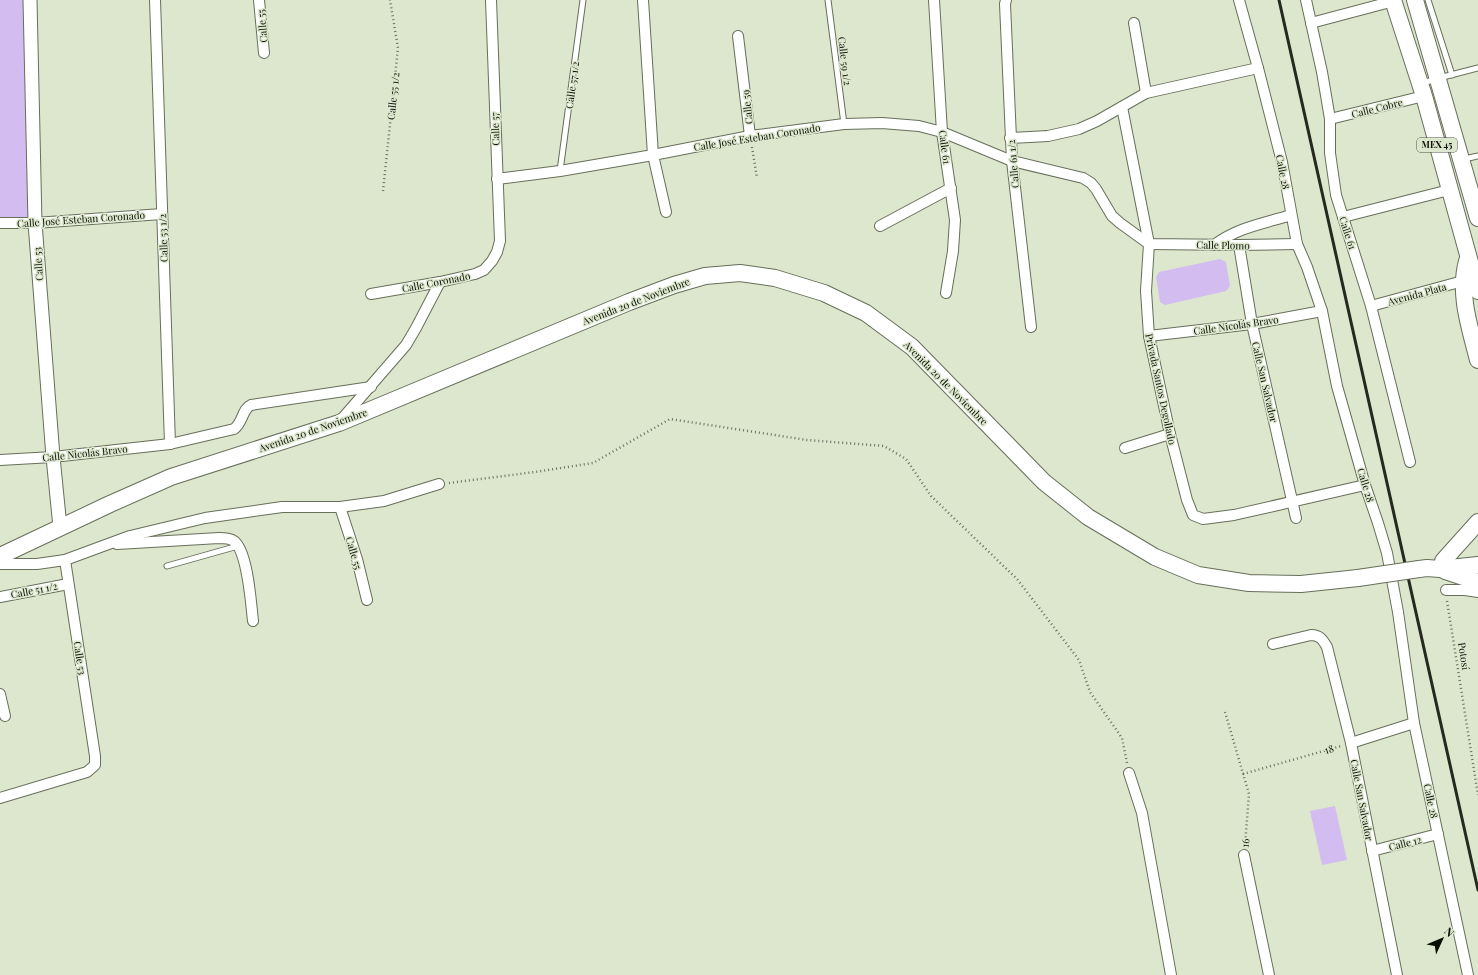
<svg xmlns="http://www.w3.org/2000/svg" width="1478" height="975" viewBox="0 0 1478 975" font-family="'Playfair Display',serif">
<style>
.green{fill:#d3bcef}
.lines{fill:none;stroke-linecap:round;stroke-linejoin:round}
.service-casing{stroke:#676f5a;stroke-width:7}
.minor-casing{stroke:#676f5a;stroke-width:12}
.tertiary-casing{stroke:#676f5a;stroke-width:15}
.primary-casing{stroke:#676f5a;stroke-width:18}
.path{stroke:#6a7061;stroke-width:2.5;stroke-dasharray:1 3;stroke-linecap:butt}
.service{stroke:#fff;stroke-width:5}
.minor{stroke:#fff;stroke-width:10}
.tertiary{stroke:#fff;stroke-width:13}
.primary{stroke:#fff;stroke-width:16}
.rail{stroke:#25291f;stroke-width:3}
.primary-bridge-casing{stroke:#676f5a;stroke-width:18;stroke-linecap:butt}
.primary-bridge{stroke:#fff;stroke-width:16}
.labels{text-anchor:middle;stroke-width:3;stroke-linejoin:round;paint-order:stroke}
.shield{fill:#dde7ce;stroke:#4a4f42;stroke-width:1}
.shield-label{font-size:9px;font-weight:bold;fill:#0b0e06}
.street-label{font-size:10px;fill:#0b0e06;stroke:#dde7ce}
</style>
<rect width="100%" height="100%" fill="#dde7ce"/>
<g class="green">
<polygon points="0,0 28,0 35,224 0,225"/>
<polygon points="1220,259 1226,262 1230,286 1226,291 1165,305 1160,302 1156,277 1159,272"/>
<polygon points="1335,806 1347,860 1322,865 1310,811"/>
</g>
<g class="lines">
<g class="service-casing">
<g id="service">
<polyline points="828,0 844,124"/>
<polyline points="1428,0 1452,75"/>
<polyline points="1423,83 1439,78 1478,68"/>
<polyline points="1464,159 1478,156"/>
<polyline points="560,171 583,0"/>
<polyline points="167,566 238,546"/>
</g>
</g>
<g class="minor-casing">
<g id="minor">
<polyline points="155,0 170,444"/>
<polyline points="259,0 264,53"/>
<polyline points="643,0 653,155 666,212"/>
<polyline points="934,0 942,132 955,220 953,251 946,293"/>
<polyline points="1006,0 1005,4 1012,161 1031,327"/>
<polyline points="1239,0 1258,68 1282,162 1297,244 1307,267 1322,311 1337,386 1365,485 1378,523 1387,553 1398,612 1414,723 1468,975"/>
<polyline points="1306,0 1322,72 1330,119 1330,153 1336,195 1371,306 1410,462"/>
<polyline points="1134,23 1146,93"/>
<polyline points="1311,23 1394,1"/>
<polyline points="738,36 750,136"/>
<polyline points="1122,107 1149,244 1146,291 1149,336 1170,434 1187,500 1193,515 1203,519 1234,515 1365,485"/>
<polyline points="1330,119 1424,96"/>
<polyline points="1010,138 1048,136 1079,129 1097,121 1146,93 1258,68"/>
<polyline points="497,179 560,171 653,155 750,136 844,124 882,123 919,126 942,132 1012,161 1083,178 1091,183 1096,189 1112,216 1120,223 1149,244 1239,245 1297,244"/>
<polyline points="1343,217 1449,190"/>
<polyline points="0,223 35,223 162,214"/>
<polyline points="880,226 951,188"/>
<path d="M1214,245C1239,227 1262,224 1291,215"/>
<polyline points="1239,245 1252,324 1296,518"/>
<polyline points="371,294 440,282 475,274 484,270 492,261 497,252 500,241 491,0"/>
<polyline points="1371,306 1463,281"/>
<polyline points="1149,336 1252,324 1322,311"/>
<polyline points="341,420 406,345 416,328 440,282"/>
<polyline points="1125,448 1170,434"/>
<path d="M0,460L53,457L170,444L234,429C243,423 242,409 251,405L371,387"/>
<polyline points="340,507 357,559 367,600"/>
<path d="M117,544L219,538C224,538 230,538 234,541C248,552 251,604 253,621"/>
<polyline points="0,564 37,564 65,560 130,536 205,518 282,507 340,507 384,501 439,484"/>
<polyline points="1446,590 1465,590 1478,592"/>
<polyline points="0,597 68,584"/>
<path d="M1273,644L1311,635C1320,635 1323,640 1327,647L1351,743L1397,975"/>
<polyline points="0,694 5,716"/>
<polyline points="1351,743 1414,723"/>
<polyline points="1129,773 1142,813 1171,975"/>
<polyline points="0,798 87,772 95,765 95,756 65,560"/>
<polyline points="1372,851 1438,834"/>
<polyline points="1244,855 1269,975"/>
</g>
</g>
<g class="tertiary-casing">
<polyline id="tertiary" points="30,0 35,223 53,457 60,527"/>
</g>
<g class="primary-casing">
<g id="primary">
<polyline points="1393,0 1424,96 1478,291"/>
<polyline points="1415,0 1478,218"/>
<path d="M1467,261C1458,294 1470,328 1478,360"/>
<polyline points="0,556 110,504 171,477 339,423 629,302 674,285 705,276 740,273 775,278 824,293 866,313 912,347 1044,482 1088,517 1155,557 1198,575 1249,583 1301,584 1358,578"/>
<polyline points="1443,561 1478,522"/>
<polyline points="1419,569 1427,568 1440,569 1478,565"/>
<polyline points="1445,571 1478,582"/>
</g>
</g>
<g class="path">
<polyline points="752,147 757,178"/>
<polyline points="383,191 398,48 390,0"/>
<polyline points="449,483 535,472 593,463 670,419 807,440 884,446 906,459 931,496 1017,579 1079,660 1090,692 1122,738 1127,763"/>
<polyline points="1447,601 1478,795"/>
<polyline points="1225,712 1249,794 1245,845"/>
<polyline points="1243,774 1341,746"/>
</g>
<use href="#service" class="service"/>
<use href="#minor" class="minor"/>
<use href="#tertiary" class="tertiary"/>
<use href="#primary" class="primary"/>
<polyline class="rail" points="1279,0 1478,890"/>
<g class="primary-bridge-casing">
<polyline id="primary-bridge" points="1358,578 1419,569"/>
</g>
<use href="#primary-bridge" class="primary-bridge"/>
</g>
<g class="labels">
<rect class="shield" x="1417" y="138" width="40" height="14" rx="3"/>
<g class="shield-label">
<text x="1437" y="148">MEX 45</text>
</g>
<g class="street-label">
<text transform="translate(262 26) rotate(-95)" y="4">Calle 55</text>
<text transform="translate(845 61) rotate(83)" y="4">Calle 59 1/2</text>
<text transform="translate(572 85) rotate(-82)" y="4">Calle 57 1/2</text>
<text transform="translate(393 96) rotate(-84)" y="4">Calle 55 1/2</text>
<text transform="translate(747 107) rotate(-96)" y="4">Calle 59</text>
<text transform="translate(1377 108) rotate(-14)" y="4">Calle Cobre</text>
<text transform="translate(495 129) rotate(-92)" y="4">Calle 57</text>
<text transform="translate(757 137) rotate(-9)" y="4">Calle José Esteban Coronado</text>
<text transform="translate(945 147) rotate(82)" y="4">Calle 61</text>
<text transform="translate(1013 164) rotate(-95)" y="4">Calle 61 1/2</text>
<text transform="translate(1283 172) rotate(79)" y="4">Calle 28</text>
<text transform="translate(81 219) rotate(-4)" y="4">Calle José Esteban Coronado</text>
<text transform="translate(1348 233) rotate(72)" y="4">Calle 61</text>
<text transform="translate(163 238) rotate(-92)" y="4">Calle 53 1/2</text>
<text transform="translate(1223 245) rotate(1)" y="4">Calle Plomo</text>
<text transform="translate(38 264) rotate(-94)" y="4">Calle 53</text>
<text transform="translate(436 282) rotate(-11)" y="4">Calle Coronado</text>
<text transform="translate(1417 294) rotate(-15)" y="4">Avenida Plata</text>
<text transform="translate(636 301) rotate(-21)" y="4">Avenida 20 de Noviembre</text>
<text transform="translate(1236 325) rotate(-8)" y="4">Calle Nicolás Bravo</text>
<text transform="translate(1265 382) rotate(77)" y="4">Calle San Salvador</text>
<text transform="translate(946 383) rotate(45)" y="4">Avenida 20 de Noviembre</text>
<text transform="translate(1161 389) rotate(78)" y="4">Privada Santos Degollado</text>
<text transform="translate(313 430) rotate(-19)" y="4">Avenida 20 de Noviembre</text>
<text transform="translate(85 453) rotate(-6)" y="4">Calle Nicolás Bravo</text>
<text transform="translate(1366 485) rotate(73)" y="4">Calle 28</text>
<text transform="translate(354 553) rotate(74)" y="4">Calle 55</text>
<text transform="translate(34 590) rotate(-11)" y="4">Calle 51 1/2</text>
<text transform="translate(1464 656) rotate(81)" y="4">Potosí</text>
<text transform="translate(80 658) rotate(81)" y="4">Calle 53</text>
<text transform="translate(1329 749) rotate(-16)" y="4">18</text>
<text transform="translate(1362 800) rotate(79)" y="4">Calle San Salvador</text>
<text transform="translate(1431 801) rotate(78)" y="4">Calle 28</text>
<text transform="translate(1245 843) rotate(-85)" y="4">16</text>
<text transform="translate(1405 843) rotate(-14)" y="4">Calle 12</text>
</g>
</g>
<g transform="translate(1442 939) rotate(46)" stroke="#dde7ce" stroke-width="3" paint-order="stroke">
<path d="M0-3L7 15L0 10L-7 15Z" fill="#0b0e06"/>
<text y="-6" font-size="11" font-weight="bold" text-anchor="middle" fill="#0b0e06">N</text>
</g>
</svg>
